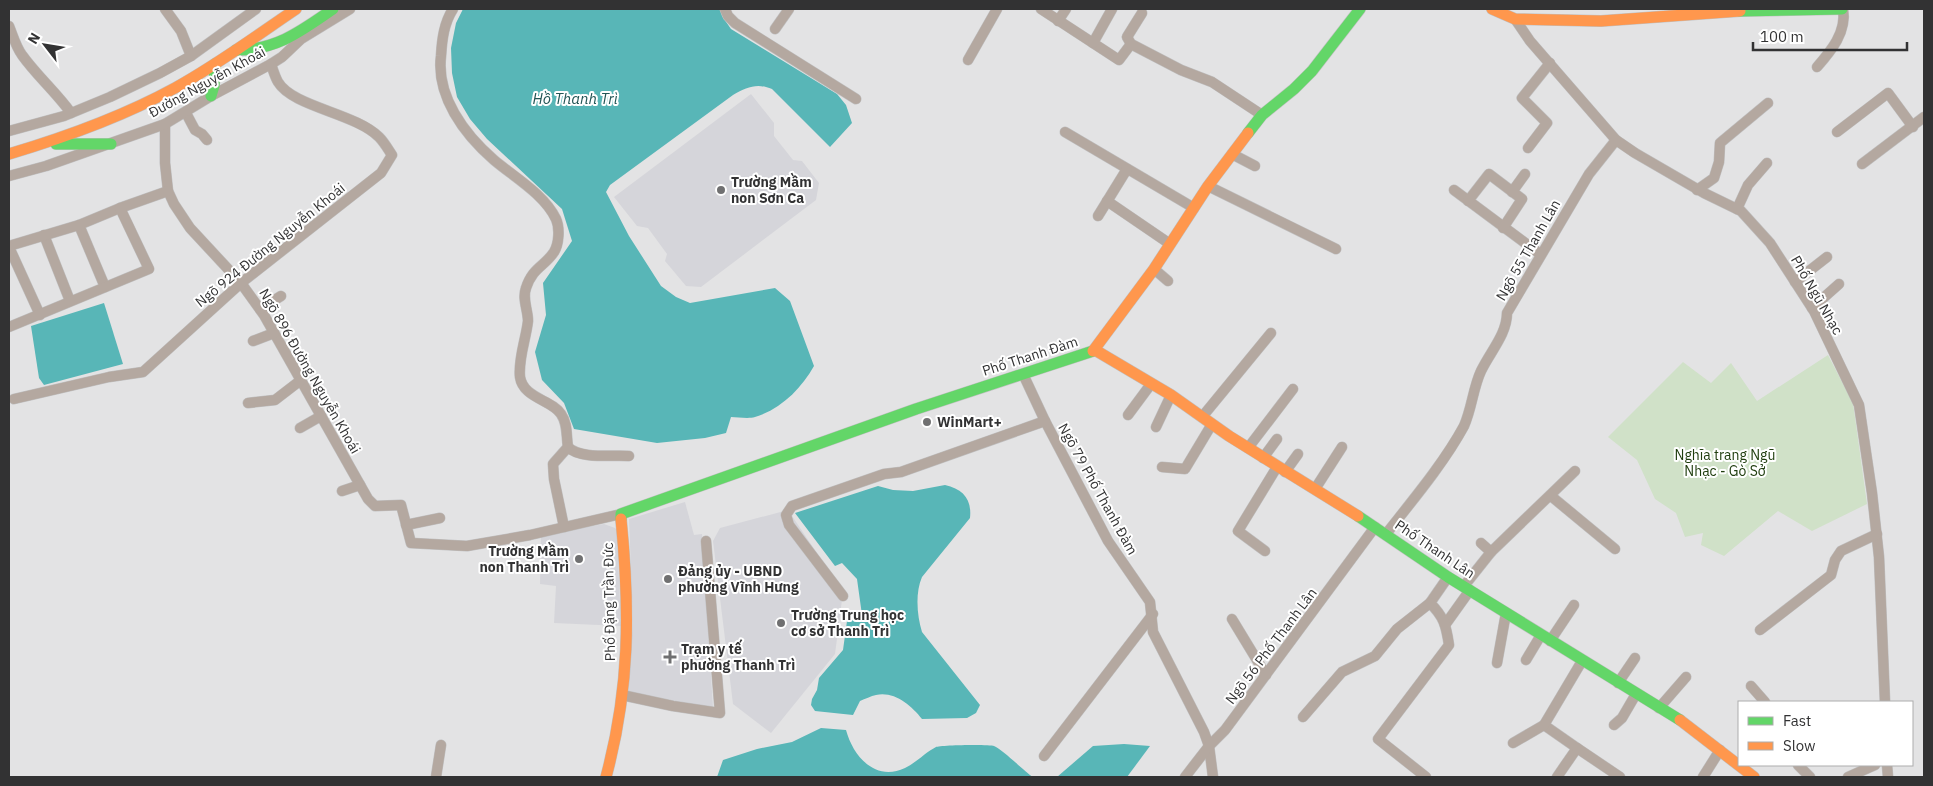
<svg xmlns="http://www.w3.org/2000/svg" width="1933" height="786" viewBox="0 0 1933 786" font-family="'IBM Plex Sans',sans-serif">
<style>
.built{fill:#d5d5da}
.green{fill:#d0e1c8}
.water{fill:#58b6b7}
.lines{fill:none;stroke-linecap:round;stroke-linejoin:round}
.street-casing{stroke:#c0c0c1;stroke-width:11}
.fast-casing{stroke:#c0c0c1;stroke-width:12}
.slow-casing{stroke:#c0c0c1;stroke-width:12}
.street{stroke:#b4a8a0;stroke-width:10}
.fast{stroke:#63d668;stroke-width:11}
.slow{stroke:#ff974d;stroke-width:11}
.poi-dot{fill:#707071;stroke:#fff;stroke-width:2}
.labels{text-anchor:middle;stroke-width:4;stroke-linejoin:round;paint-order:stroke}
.street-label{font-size:14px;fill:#323233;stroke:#fff}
.poi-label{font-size:14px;font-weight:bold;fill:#323233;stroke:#fff;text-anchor:start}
.park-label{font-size:14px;fill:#203e0f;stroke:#fff}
.water-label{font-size:15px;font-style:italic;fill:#255;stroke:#fff}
</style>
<rect width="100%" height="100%" fill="#e3e3e4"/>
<g class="built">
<polygon points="751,94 774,123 774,136 793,160 802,161 819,183 816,200 701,287 686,286 665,261 667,254 648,228 637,226 614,197"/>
<polygon points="685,502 694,535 702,534 713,708 628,692 633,622 629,519"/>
<polygon points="788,510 843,592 835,654 771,733 733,704 713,541 720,528"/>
<polygon points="604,524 615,528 617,531 621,626 554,623 556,586 540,584 541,535"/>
</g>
<polygon class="green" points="1828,355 1853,403 1867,504 1812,531 1778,511 1724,556 1701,545 1703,533 1685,537 1676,513 1655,499 1637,460 1608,437 1683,362 1711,383 1731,363 1757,401"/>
<g class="water">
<path d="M463,9H721L722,16L731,29L837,94L846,105L852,123L830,147L772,89C757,83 747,87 733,95L610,185L606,192L629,236L661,286L676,297L690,303L775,288L790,301L814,366C801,389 781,409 755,417C748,419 738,417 731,417L726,433L705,438L657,443L574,429L564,403L542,380L535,352L546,315L543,283L572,241L562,209L487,139L470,119L457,97L452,73L451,48L456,23Z"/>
<polygon points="104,303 123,364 44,385 39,378 31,326"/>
<path d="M945,485C963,489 972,499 970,518L922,577C915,593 917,616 922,632L980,705L976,713L967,718L922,719C911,705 894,691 876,695C871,696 865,699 860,701L853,715L815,711L811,705L812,699L817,690L819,678L843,650L847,621L854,620L862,615L857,579L842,563L835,566L795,513L878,486L893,490L913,491Z"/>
<path d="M821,728L846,730C853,756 875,782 905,768C917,762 926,752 936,747C939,745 990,744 994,746C1002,749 1024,771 1033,777H717L723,760L757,749L792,742Z"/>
<polygon points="1124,744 1150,746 1127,777 1057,777 1093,746"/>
</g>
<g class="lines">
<g class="street-casing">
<g id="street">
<polyline points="165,9 181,31 191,56"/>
<path d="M453,9C444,23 442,39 441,56C436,96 464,134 494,160C514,177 544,194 556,219C560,228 559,244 554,252C544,267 533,267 526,288C522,299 528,310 528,321C526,339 518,359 520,377C523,398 552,400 561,414C568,424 566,435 568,447C579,459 612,455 629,456"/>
<polyline points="725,9 728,16 735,23 856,99"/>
<polyline points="1041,9 1119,60 1131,44"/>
<polyline points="1142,13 1127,37 1131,44 1181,70 1212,82 1262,115"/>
<polyline points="1515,19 1530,41 1616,140 1635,153 1704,193 1741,211 1770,243 1814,311 1859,405 1872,493 1879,557 1885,702"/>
<polyline points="1058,21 1066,9"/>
<path d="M9,26C13,36 16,47 22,55C37,76 56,92 71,113"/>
<polyline points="775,29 789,9"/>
<polyline points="1093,43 1112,9"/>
<polyline points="968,60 997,9"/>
<path d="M1817,67C1831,51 1847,32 1843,9"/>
<polyline points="186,113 195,130 202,134 207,140"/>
<polyline points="165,124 165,163 168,191 174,204 190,228 241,283 264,315 368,499 375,506 401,505 411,543 467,546 530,535 621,514"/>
<polyline points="9,131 64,116 110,97 160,73 191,56 256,9"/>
<polyline points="1065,132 1194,208"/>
<polyline points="1837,132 1888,93 1913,127"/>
<polyline points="1528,148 1547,123 1522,98 1550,63"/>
<polyline points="1232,154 1255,166"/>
<polyline points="1862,164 1924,117"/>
<polyline points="9,176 46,166 165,124 211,96 271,64 282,57 301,39 350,9"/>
<polyline points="1208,186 1336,249"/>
<polyline points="1454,190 1540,254"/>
<polyline points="1697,190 1714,178 1719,162 1720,143 1768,103"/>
<polyline points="1512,192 1525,174"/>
<polyline points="1107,201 1170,244"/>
<polyline points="1468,201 1489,174 1522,199 1503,228"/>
<polyline points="1737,209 1748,185 1767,163"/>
<polyline points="1098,216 1127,169"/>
<polyline points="79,225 105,287"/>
<polyline points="44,235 70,301"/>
<polyline points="9,246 79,225 120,208 168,191"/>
<polyline points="9,247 40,315"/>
<polyline points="1154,269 1168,281"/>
<polyline points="1795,282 1827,257"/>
<polyline points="1812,308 1839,284"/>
<polyline points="260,309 281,296"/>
<polyline points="9,327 149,269 120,208"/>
<polyline points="253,341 274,333"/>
<polyline points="1023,374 1045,421 1108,541 1150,602 1153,632 1204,732 1209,746 1213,777"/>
<path d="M14,399L109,377L143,372L241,283L381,173L392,155C388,149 384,142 379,137C355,113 293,107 278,82C275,77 273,70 271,64"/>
<polyline points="248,403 275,400 301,380"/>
<polyline points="1128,415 1151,384"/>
<polyline points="1202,417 1271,333"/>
<polyline points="1156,427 1171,395"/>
<polyline points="300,428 321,416"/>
<polyline points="1248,448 1293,389"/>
<polyline points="1263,458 1277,439"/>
<polyline points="1162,467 1185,469 1212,424"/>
<polyline points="1285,472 1298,454"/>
<polyline points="1315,489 1342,447"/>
<polyline points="342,491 360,485"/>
<polyline points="1551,496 1615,549"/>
<polyline points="406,525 440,518"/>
<polyline points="564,527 554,479 553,464 568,447"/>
<path d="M1386,534C1412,501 1444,463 1464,426C1472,408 1473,388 1481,371C1490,352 1507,334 1507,313L1589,174L1616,140"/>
<polyline points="1265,551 1238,531 1277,467"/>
<polyline points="1491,552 1575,471"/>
<polyline points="1464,586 1491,552 1481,543"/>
<polyline points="843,596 789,525 786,515 792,506 884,474 901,472 1045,421"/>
<polyline points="1232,619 1266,675"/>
<polyline points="1445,625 1470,590"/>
<polyline points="1760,630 1831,575 1835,560 1841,551 1877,534"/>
<polyline points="1550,641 1574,605"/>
<polyline points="1526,660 1541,635"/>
<polyline points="1497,663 1506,613"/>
<polyline points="1618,683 1635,658"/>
<polyline points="1751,686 1765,702"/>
<polyline points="622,695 673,706 720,713 706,541"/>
<polyline points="1659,708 1686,677"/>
<polyline points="1303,717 1342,672 1375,656 1397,629 1430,603 1448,577"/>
<polyline points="1544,725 1577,748 1557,777"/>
<polyline points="1614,725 1622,718 1636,694"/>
<polyline points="1513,743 1544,725 1582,661"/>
<polyline points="1577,748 1620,777"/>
<polyline points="1044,756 1153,614"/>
<polyline points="1798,765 1810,777"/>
<polyline points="1887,765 1888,777"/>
<polyline points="436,777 441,745"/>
<polyline points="1185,777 1209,746 1225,730 1375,527"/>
<path d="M1426,777L1378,739L1449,645C1446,625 1444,617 1430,603"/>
<polyline points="1703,777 1720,750"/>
<polyline points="1848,777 1875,765"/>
</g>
</g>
<g class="fast-casing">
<g id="fast">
<polyline points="1740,11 1842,9"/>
<path d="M236,50C277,50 301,31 333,9"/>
<polyline points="211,96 214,86 215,64"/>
<polyline points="1248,133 1262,115 1294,89 1312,71 1360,9"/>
<polyline points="56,144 111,144"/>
<polyline points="1358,516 1448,577 1680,720"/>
<polyline points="621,519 621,514 916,409 1093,351"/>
</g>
</g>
<g class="slow-casing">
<g id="slow">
<polyline points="1492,9 1515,19 1601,21 1740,11"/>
<path d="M9,154C66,137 122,117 175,88C217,65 256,36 296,9"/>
<polyline points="1095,350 1171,395 1229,436 1358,516"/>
<polyline points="1093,351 1154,269 1208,186 1248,133"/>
<polyline points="1680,720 1754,777"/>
<path d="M606,777C630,688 630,610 621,519"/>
</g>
</g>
<use href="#street" class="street"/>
<use href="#fast" class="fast"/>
<use href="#slow" class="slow"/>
</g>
<g class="poi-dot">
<circle cx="721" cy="190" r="5"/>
<circle cx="927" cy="422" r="5"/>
<circle cx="579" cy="559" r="5"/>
<circle cx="668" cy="579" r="5"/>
<circle cx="781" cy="623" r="5"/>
<path d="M667.5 649.5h5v5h5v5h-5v5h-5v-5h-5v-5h5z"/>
</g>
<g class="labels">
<g class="street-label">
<text transform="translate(207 82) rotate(-29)" y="5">Đường Nguyễn Khoái</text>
<text transform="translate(270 245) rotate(-39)" y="5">Ngõ 924 Đường Nguyễn Khoái</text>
<text transform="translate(1528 250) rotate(-60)" y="5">Ngõ 55 Thanh Lân</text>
<text transform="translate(1817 295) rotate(60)" y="5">Phố Ngũ Nhạc</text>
<text transform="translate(1030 356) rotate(-18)" y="5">Phố Thanh Đàm</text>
<text transform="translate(310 371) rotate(60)" y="5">Ngõ 896 Đường Nguyễn Khoái</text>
<text transform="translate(1098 489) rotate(61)" y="5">Ngõ 79 Phố Thanh Đàm</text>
<text transform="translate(1435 549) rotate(34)" y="5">Phố Thanh Lân</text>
<text transform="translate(609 602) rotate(-91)" y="5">Phố Đặng Trần Đức</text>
<text transform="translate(1271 646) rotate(-53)" y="5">Ngõ 56 Phố Thanh Lân</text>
</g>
<g class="poi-label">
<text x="731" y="187">Trường Mầm<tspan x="731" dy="16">non Sơn Ca</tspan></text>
<text x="937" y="427">WinMart+</text>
<text x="569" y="556" text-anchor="end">Trường Mầm<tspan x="569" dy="16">non Thanh Trì</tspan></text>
<text x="678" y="576">Đảng ủy - UBND<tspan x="678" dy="16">phường Vĩnh Hưng</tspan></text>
<text x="791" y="620">Trường Trung học<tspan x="791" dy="16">cơ sở Thanh Trì</tspan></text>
<text x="681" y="654">Trạm y tế<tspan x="681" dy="16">phường Thanh Trì</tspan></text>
</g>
<g class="park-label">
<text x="1725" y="460">Nghĩa trang Ngũ<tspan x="1725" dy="16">Nhạc - Gò Sở</tspan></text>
</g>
<g class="water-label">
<text x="575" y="104">Hồ Thanh Trì</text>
</g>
</g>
<rect width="1933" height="786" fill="none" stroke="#323233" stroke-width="20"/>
<rect x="1738" y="701" width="175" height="65" fill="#ffffff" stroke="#adadad"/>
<rect x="1748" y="717" width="25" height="8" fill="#63d668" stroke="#adadad"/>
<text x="1783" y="726" font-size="15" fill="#323233">Fast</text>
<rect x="1748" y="742" width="25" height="8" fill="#ff974d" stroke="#adadad"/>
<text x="1783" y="751" font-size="15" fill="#323233">Slow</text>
<g transform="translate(45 45) rotate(301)" stroke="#ffffff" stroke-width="4" paint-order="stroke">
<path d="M0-4L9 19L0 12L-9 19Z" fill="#323233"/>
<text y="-8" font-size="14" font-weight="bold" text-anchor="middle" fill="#323233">N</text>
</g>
<path d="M1753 42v8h154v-8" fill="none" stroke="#323233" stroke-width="2.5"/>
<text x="1760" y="42" font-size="15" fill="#323233" stroke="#ffffff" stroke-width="4" paint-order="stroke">100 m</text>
</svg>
